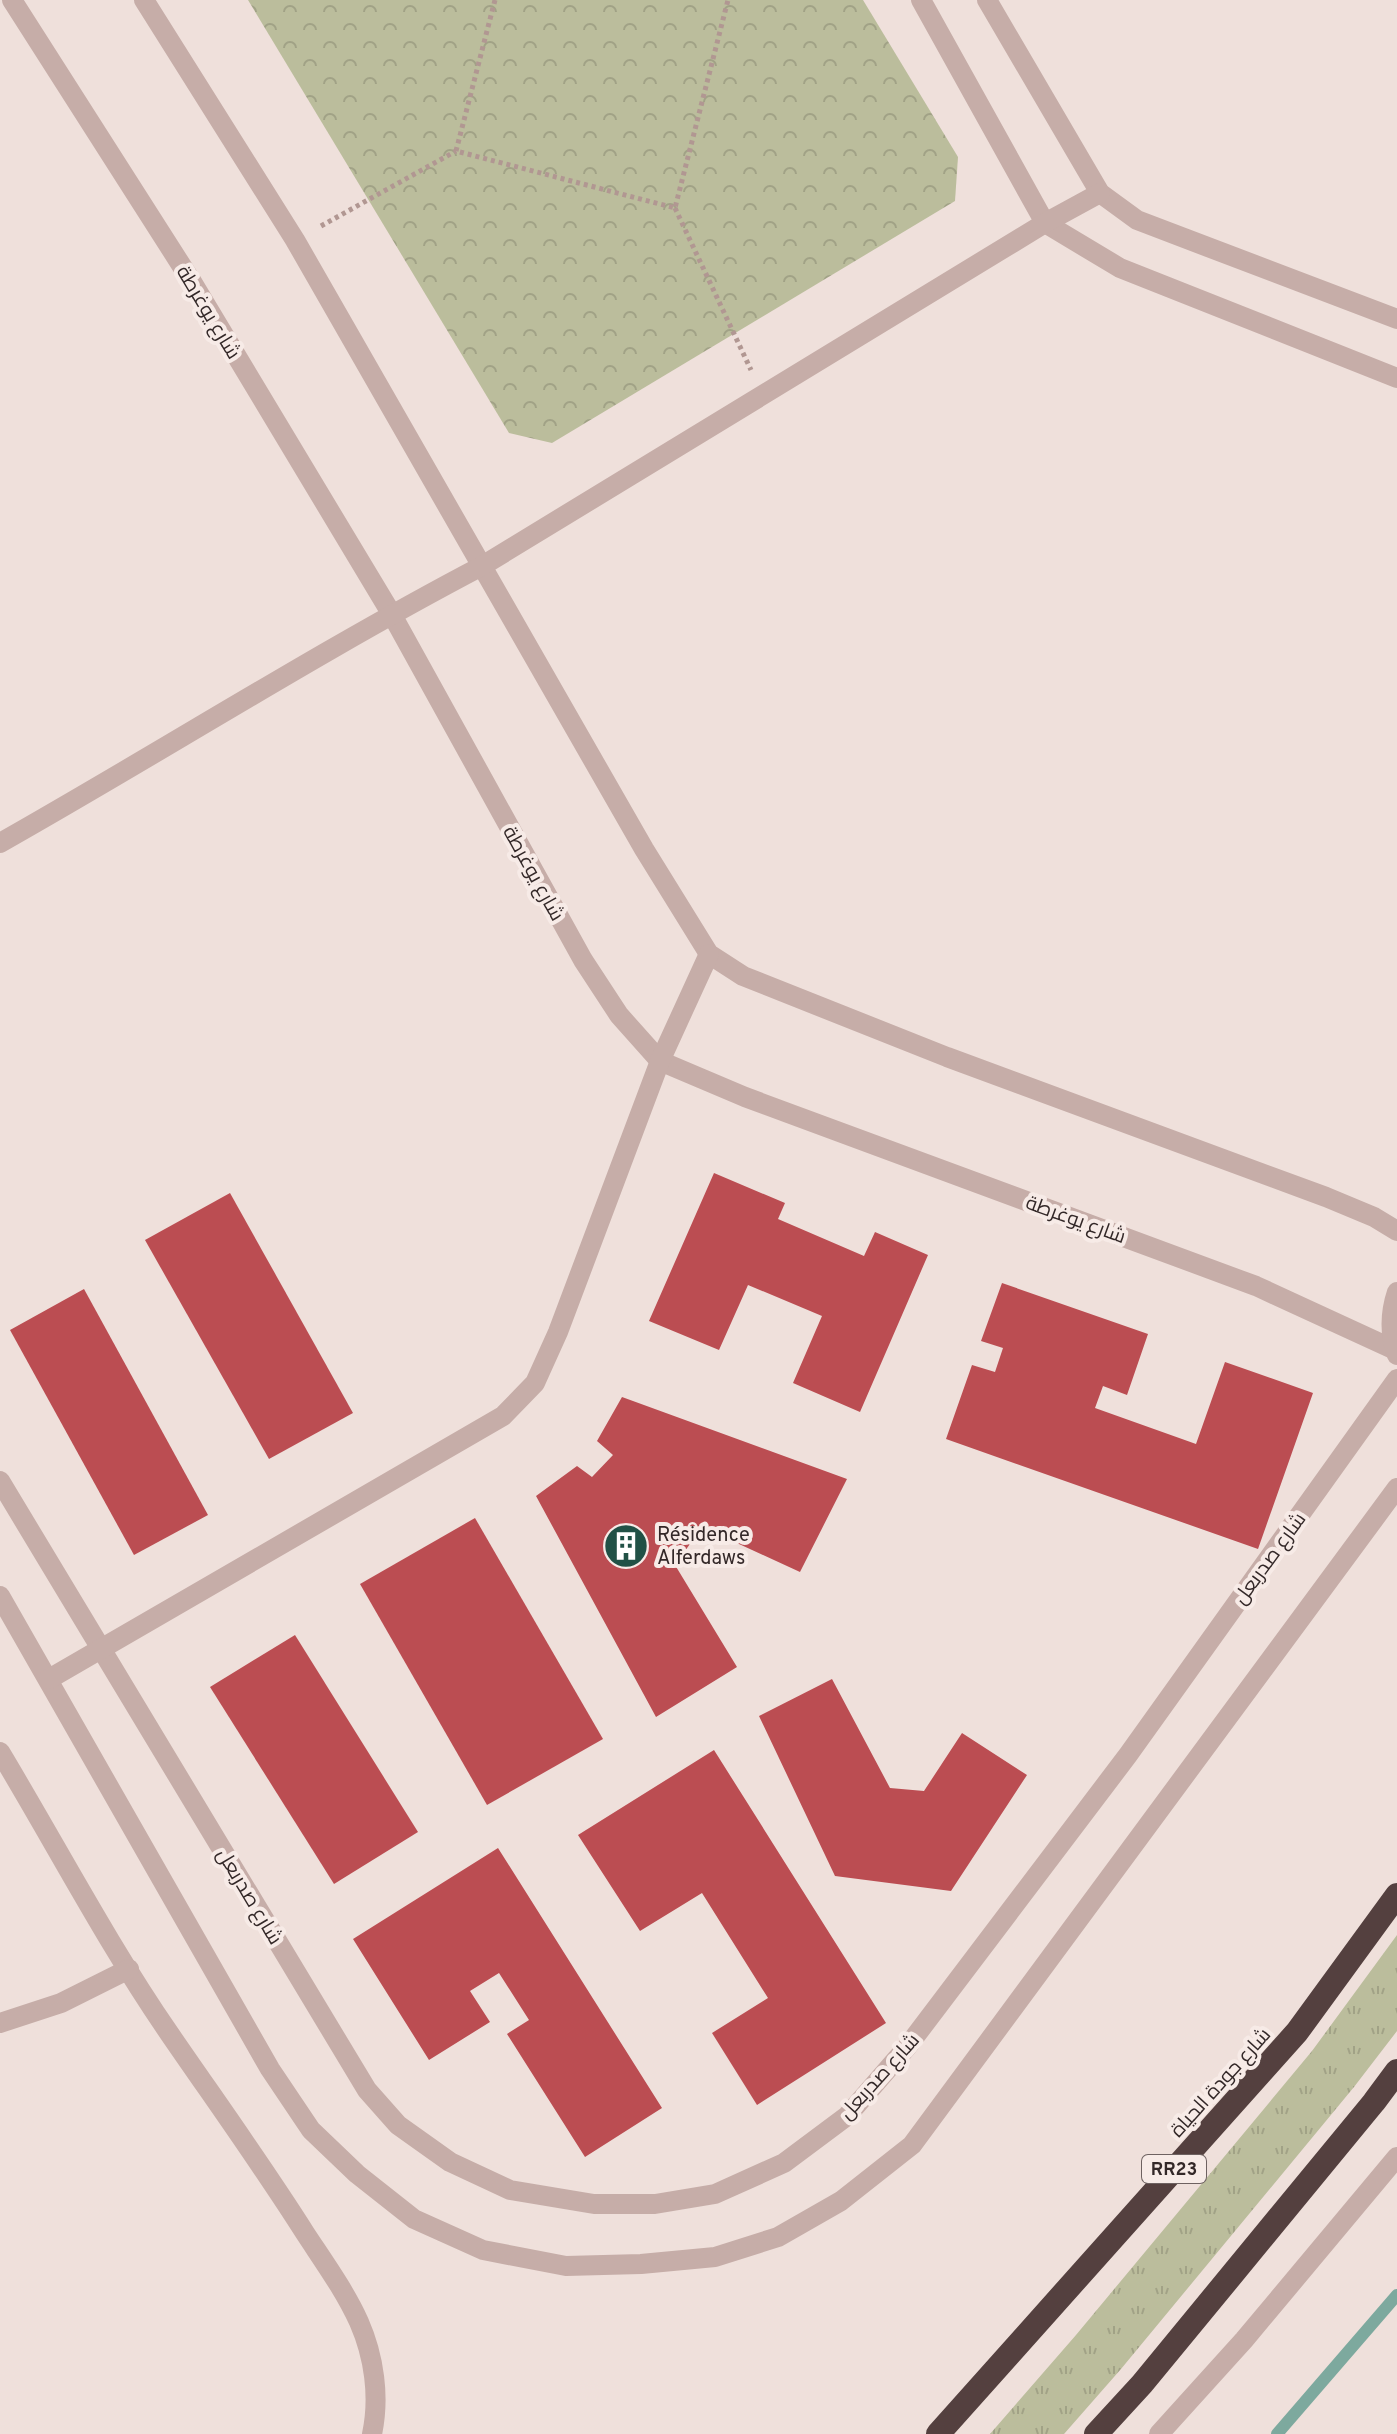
<svg xmlns="http://www.w3.org/2000/svg" width="1397" height="2434" viewBox="0 0 1397 2434" font-family="Overpass,Cairo,sans-serif">
<style>
.grass{fill:url(#grass-tufts)}
.park{fill:url(#park-crowns)}
.lines{fill:none;stroke-linecap:round;stroke-linejoin:round}
.stream{stroke:#7da99e;stroke-width:12}
.building{fill:#bb4d52}
.path{stroke:#b19792;stroke-width:5;stroke-dasharray:4 4;stroke-linecap:butt}
.minor{stroke:#c6ada8;stroke-width:20}
.highway{stroke:#54403f;stroke-width:24}
.labels{text-anchor:middle;stroke-width:8;stroke-linejoin:round;paint-order:stroke}
.shield{fill:#f7ebe7;stroke:#6e6261;stroke-width:2}
.shield-label{font-size:18px;font-weight:bold;fill:#332828}
.street-label{font-size:20px;fill:#332828;stroke:#f7ebe7}
.poi-label{font-size:20px;fill:#332828;stroke:#f7ebe7;text-anchor:start}
</style>
<defs>
<pattern id="grass-tufts" width="24" height="20" patternUnits="userSpaceOnUse" patternTransform="scale(2)"><rect width="24" height="20" fill="#bbbd9c"/><path d="M3 7l-1-3M5 7V3M7 7l1-3M15 17l-1-3M17 17v-4M19 17l1-3" fill="none" stroke="#a1a286"/></pattern>
<pattern id="park-crowns" width="20" height="18" patternUnits="userSpaceOnUse" patternTransform="scale(2)"><rect width="20" height="18" fill="#bbbd9c"/><path d="M2 6a3 3 0 1 1 6 0M12 15a3 3 0 1 1 6 0" fill="none" stroke="#a1a286"/></pattern>
</defs>
<rect width="100%" height="100%" fill="#efe0db"/>
<polygon class="grass" points="1397,1935 1397,2031 1354,2087 1121,2369 1064,2434 990,2434 1076,2335 1312,2051"/>
<polygon class="park" points="248,0 863,0 958,157 955,201 552,443 509,433"/>
<g class="lines">
<polyline class="stream" points="1277,2434 1397,2295"/>
</g>
<g class="building">
<polygon points="714,1173 785,1203 778,1219 864,1256 875,1232 928,1255 860,1412 793,1383 822,1316 748,1285 719,1350 649,1321"/>
<polygon points="230,1193 353,1413 269,1459 145,1240"/>
<polygon points="1002,1283 1148,1334 1127,1395 1103,1386 1095,1408 1196,1444 1225,1362 1313,1393 1258,1549 946,1439 972,1365 995,1372 1003,1348 981,1341"/>
<polygon points="84,1289 208,1515 134,1555 10,1330"/>
<polygon points="622,1397 847,1479 800,1572 702,1527 675,1565 737,1667 656,1717 536,1496 577,1466 592,1477 613,1455 597,1441"/>
<polygon points="475,1518 603,1739 487,1805 360,1584"/>
<polygon points="295,1635 418,1832 334,1884 210,1687"/>
<polygon points="832,1679 890,1788 924,1791 962,1733 1027,1775 951,1891 835,1876 759,1716"/>
<polygon points="714,1750 886,2023 757,2105 712,2033 768,1998 702,1893 640,1931 578,1835"/>
<polygon points="498,1848 662,2108 585,2157 507,2034 529,2020 499,1973 470,1991 490,2022 429,2060 353,1939"/>
</g>
<g class="lines">
<g class="path">
<polyline points="495,0 456,151 675,208 728,0"/>
<polyline points="675,208 751,370"/>
<polyline points="321,226 456,151"/>
</g>
<g class="minor">
<polyline points="12,0 192,282 391,613 583,960 619,1015 660,1061 745,1097 1256,1286 1395,1350"/>
<polyline points="144,0 295,240 644,849 709,954 743,976 947,1057 1326,1197 1374,1217 1397,1231"/>
<polyline points="921,0 1045,223 1120,268 1397,378"/>
<polyline points="987,0 1100,193 1137,220 1397,319"/>
<path d="M0,843C161,752 318,652 482,566L1045,223L1100,193"/>
<path d="M1397,1292C1390,1313 1389,1333 1397,1355"/>
<polyline points="0,1481 367,2090 398,2125 450,2162 510,2190 594,2204 655,2204 715,2194 784,2163 847,2116 907,2047 1128,1755 1397,1379"/>
<polyline points="0,1596 270,2069 311,2130 357,2174 414,2219 483,2250 566,2266 641,2264 715,2257 778,2237 841,2201 912,2145 1397,1488"/>
<polyline points="49,1679 503,1416 535,1383 558,1332 660,1061 709,954"/>
<path d="M0,1752C56,1845 107,1943 169,2033C215,2100 262,2165 305,2233C324,2262 345,2291 359,2322C374,2356 380,2397 372,2434"/>
<polyline points="0,2023 61,2003 129,1969"/>
<polyline points="1159,2434 1244,2340 1397,2157"/>
</g>
<g class="highway">
<polyline points="938,2434 1297,2032 1397,1895"/>
<polyline points="1096,2434 1142,2384 1374,2102 1397,2071"/>
</g>
</g>
<defs>
<g id="building-disc" transform="scale(2.3)"><circle r="9.5" fill="#215146" stroke="#f7ebe7"/><path d="M-4-6H4V6H1V3H-1V6H-4ZM-2.5-4.3h1.7v1.8h-1.7ZM.8-4.3h1.7v1.8H.8ZM-2.5-1h1.7V.8h-1.7ZM.8-1h1.7V.8H.8Z" fill="#fff"/></g>
</defs>
<g fill-rule="evenodd">
<use href="#building-disc" x="626" y="1546"/>
</g>
<g class="labels">
<rect class="shield" x="1142" y="2155" width="64" height="28" rx="6"/>
<g class="shield-label">
<text x="1174" y="2175">RR23</text>
</g>
<g class="street-label">
<text transform="translate(209 312) rotate(59)" y="7">شارع يوغرطة</text>
<text transform="translate(534 873) rotate(61)" y="7">شارع يوغرطة</text>
<text transform="translate(1076 1219) rotate(20)" y="7">شارع يوغرطة</text>
<text transform="translate(1269 1558) rotate(-54)" y="7">شارع صدربعل</text>
<text transform="translate(250 1896) rotate(59)" y="7">شارع صدربعل</text>
<text transform="translate(879 2076) rotate(-48)" y="7">شارع صدربعل</text>
<text transform="translate(1220 2082) rotate(-48)" y="7">شارع جودة الحياة</text>
</g>
<g class="poi-label">
<text x="657" y="1541">Résidence<tspan x="657" dy="23">Alferdaws</tspan></text>
</g>
</g>
</svg>
